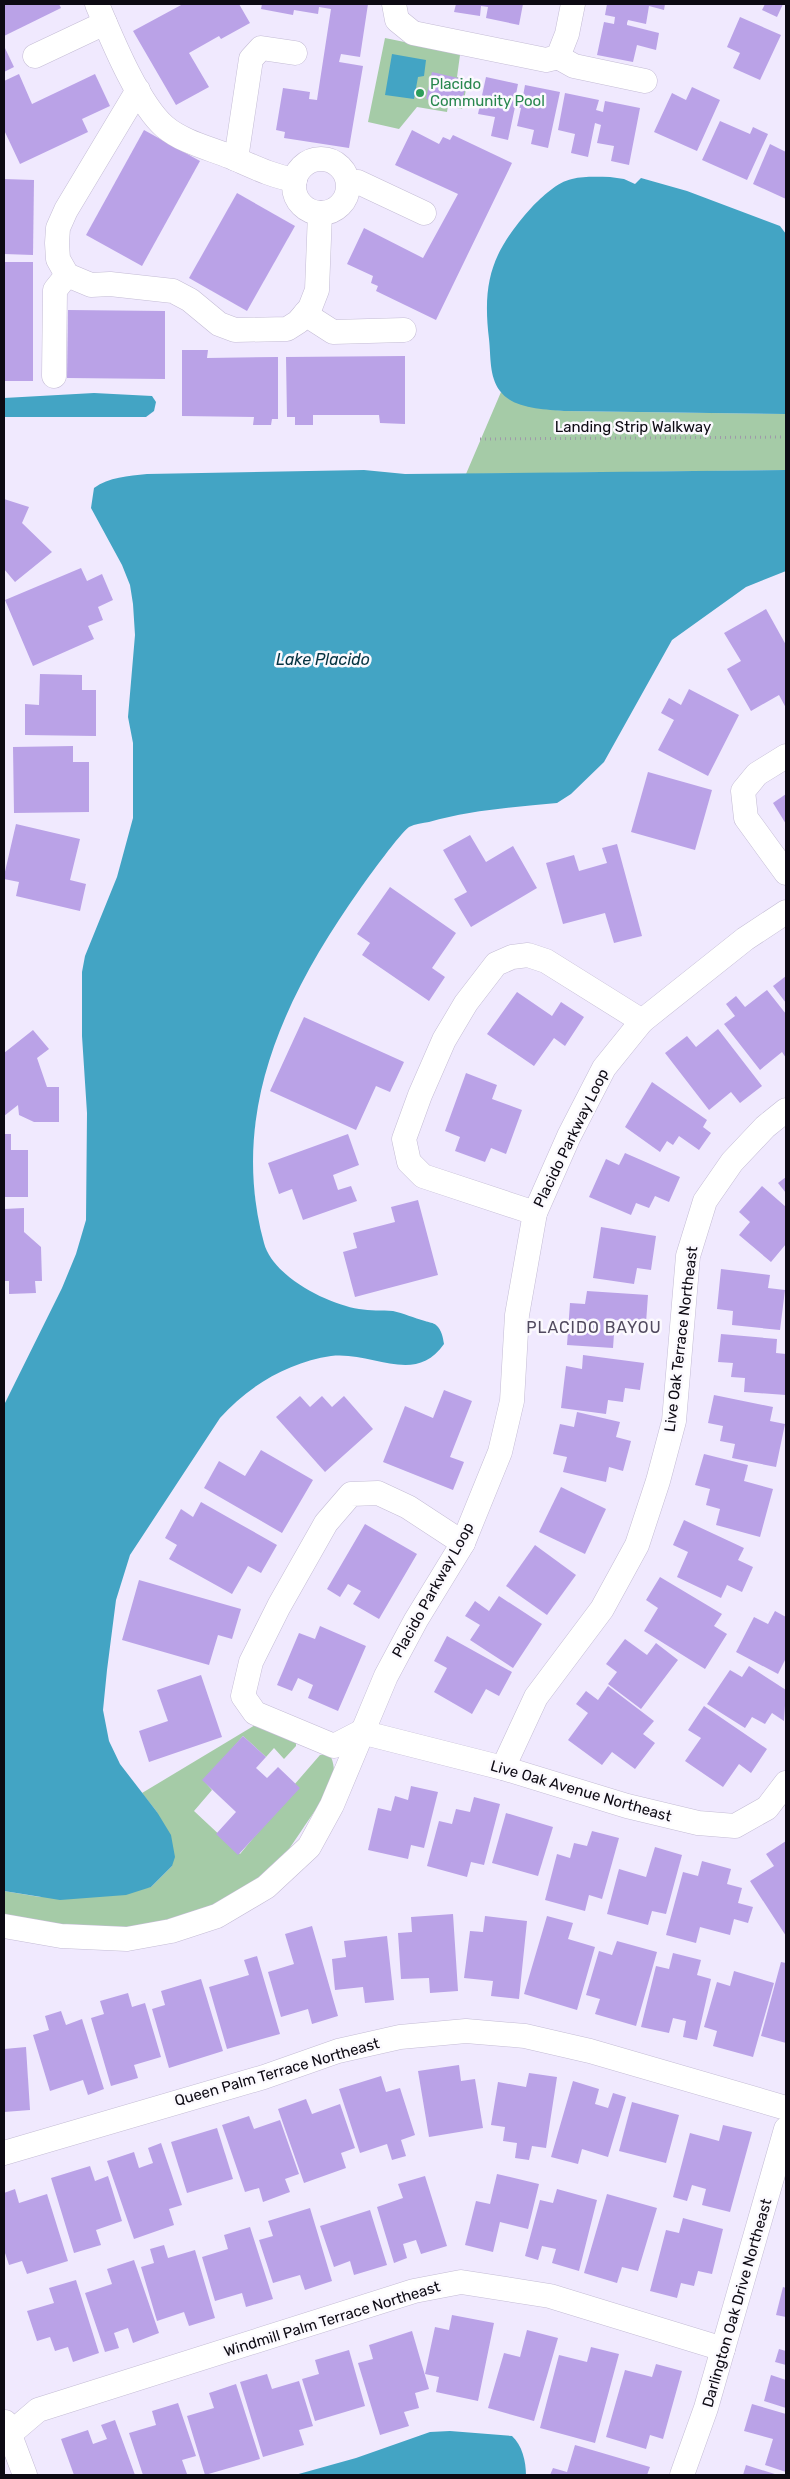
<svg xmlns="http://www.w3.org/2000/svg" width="790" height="2479" viewBox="0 0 790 2479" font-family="Rubik,sans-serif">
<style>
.green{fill:#a5cba7}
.water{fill:#43a4c4}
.building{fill:#baa2e7}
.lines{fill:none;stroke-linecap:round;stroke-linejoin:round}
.minor-casing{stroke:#c4bcd5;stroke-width:25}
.path{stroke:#9e99a9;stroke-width:3;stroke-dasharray:1 4;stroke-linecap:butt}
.minor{stroke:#fff;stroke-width:24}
.leisure-dot{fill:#2e9e5b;stroke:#fbf9fe;stroke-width:2}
.labels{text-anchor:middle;stroke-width:5;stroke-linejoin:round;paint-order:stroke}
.leisure-label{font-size:15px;fill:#27864d;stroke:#fbf9fe;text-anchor:start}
.street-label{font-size:15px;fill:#0d0a13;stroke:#fbf9fe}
.water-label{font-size:16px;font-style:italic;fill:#053341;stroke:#fbf9fe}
.neighbourhood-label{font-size:16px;letter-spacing:1px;fill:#524b60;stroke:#fbf9fe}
</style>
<rect width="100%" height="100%" fill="#f0e9fe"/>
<g class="green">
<polygon points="385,38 458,53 460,55 457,77 468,80 462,109 448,106 447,112 417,107 399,129 368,122"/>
<path d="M501,392C523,406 538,408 564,411L786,414V470L466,474Z"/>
<path d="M257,1724L296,1741V1746L284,1759L274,1748L266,1757L243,1736L204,1781L212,1790L194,1811L240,1854L296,1787L294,1785L320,1755L326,1754L331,1757C341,1781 323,1799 310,1818C296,1838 284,1860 265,1875C223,1908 152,1934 98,1930C66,1928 34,1920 4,1914V1891L40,1897L151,1887L172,1866L157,1812L142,1793Z"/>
</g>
<g class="water">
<polygon points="392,54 426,60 424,76 418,77 414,99 385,95"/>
<path d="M610,177L624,179L635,184L641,178L687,191L780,226L786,234V414L564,411C544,409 513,409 500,391C489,376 491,357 489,339C482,281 492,251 532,207C542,197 557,182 572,179C584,176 598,177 610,177Z"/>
<polygon points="94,393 152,396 156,402 154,411 146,417 4,417 4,398"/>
<path d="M364,470L405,474L786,470V571L746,587L672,640L604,762L571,794L557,803C515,807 471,810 429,822C423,823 415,824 409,827C401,832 367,879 360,889C286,994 228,1111 264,1243C273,1277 328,1304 359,1309C370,1311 382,1310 393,1311C403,1313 414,1318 425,1321C428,1322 434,1323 436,1325C442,1330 443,1338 444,1344C415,1386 373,1351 331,1356C289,1362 248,1386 220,1418L130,1555L116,1600L107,1670L103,1710L109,1741L120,1764L157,1812L171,1835L175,1857L172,1866L151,1887L126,1895L60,1900L4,1891V1405L62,1288L76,1254L86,1220L87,1113L82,1036V972L85,956L117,877L133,818V743L128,717L135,635L133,604L130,585L122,565L91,508L94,488C109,477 128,476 147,474Z"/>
<path d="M450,2431L512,2436C522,2445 526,2461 526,2475H295L356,2458L430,2432Z"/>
</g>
<g class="building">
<polygon points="4,4 59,4 61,8 4,36"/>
<polygon points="183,4 239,4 250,23 221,39 219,36 189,53 209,87 176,105 133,31"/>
<polygon points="262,4 368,4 360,57 341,54 339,62 363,66 349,148 284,138 285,132 276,130 283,88 310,92 309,99 317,100 331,9 319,7 318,14 294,10 293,15 261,9"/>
<polygon points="456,4 523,4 519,25 486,18 488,7 481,6 480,16 454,12"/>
<polygon points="607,4 665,4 664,10 649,6 646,24 628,20 627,23 627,25 659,33 656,50 637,45 633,62 597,55 604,22 614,24 615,17 605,15"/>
<polygon points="765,4 783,4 777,17 762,10"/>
<polygon points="740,17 781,35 760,80 733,68 740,53 727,47"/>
<polygon points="4,46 14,67 4,72"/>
<polygon points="432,72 467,80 461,106 426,99"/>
<polygon points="19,74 32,104 95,74 110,106 82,119 88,132 20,164 4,130 4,81"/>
<polygon points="486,77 518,84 516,94 520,95 523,96 525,85 560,92 548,148 531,144 534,130 517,126 521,108 515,107 508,140 491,136 495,117 478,114"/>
<polygon points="692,87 720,100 697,151 654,132 672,93 686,100"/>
<polygon points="565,93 599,100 596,110 603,112 605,101 640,108 629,165 611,161 614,146 597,143 601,125 595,123 588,157 571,153 575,134 558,130"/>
<polygon points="720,121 750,134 753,127 768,134 747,180 702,160"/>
<polygon points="144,130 200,161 142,266 86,235"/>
<polygon points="412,130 439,144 443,137 450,140 453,135 512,163 436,320 376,291 378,286 371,283 373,276 347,264 364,228 423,258 458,194 395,165"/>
<polygon points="770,144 786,152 786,199 753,184"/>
<polygon points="4,179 34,180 33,255 4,254"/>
<polygon points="237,193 295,226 247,311 189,278"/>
<rect x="4" y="262" width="29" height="119"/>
<polygon points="68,310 165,311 165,379 67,378"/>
<polygon points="182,350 208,350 207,358 278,357 278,419 272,419 271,425 253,425 254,417 182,416"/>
<polygon points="405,356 405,424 380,423 379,415 313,415 313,425 295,425 295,417 287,417 286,357"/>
<polygon points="4,499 29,507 22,523 52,552 15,582 4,569"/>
<polygon points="81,568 87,581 102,574 113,600 98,607 103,620 88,626 94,639 33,666 5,600"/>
<polygon points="766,609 786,645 786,708 779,695 751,711 727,669 741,661 724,633"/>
<polygon points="40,674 82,675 82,690 96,690 96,736 25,735 25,704 39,705"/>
<polygon points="689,689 739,715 708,776 658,750 674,720 661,713 669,698 681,705"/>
<polygon points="73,746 73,762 89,762 89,812 14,813 13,747"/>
<polygon points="648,772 712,790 695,850 631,832"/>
<polygon points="786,794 786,824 773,803"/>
<polygon points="16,824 80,839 70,880 86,884 80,911 16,896 19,882 4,879 4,876"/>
<polygon points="470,835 486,862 513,846 537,888 471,927 454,899 467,892 443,850"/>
<polygon points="617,844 642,936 614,943 605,913 563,924 546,863 574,855 579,871 607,863 602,848"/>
<polygon points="390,887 456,933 432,968 445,977 429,1001 362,955 370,943 357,934"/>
<polygon points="786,976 786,1003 773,986"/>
<polygon points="767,990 786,1014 786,1058 782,1052 760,1070 724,1024 735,1016 726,1004 736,996 745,1007"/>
<polygon points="517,992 552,1016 561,1002 584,1017 565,1046 554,1038 534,1066 487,1034"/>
<polygon points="304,1017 404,1062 390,1092 376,1086 356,1130 270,1091"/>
<polygon points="718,1029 762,1086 740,1103 731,1092 709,1110 665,1053 687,1036 696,1047"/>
<polygon points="33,1030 49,1049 37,1058 47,1087 59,1087 59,1122 34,1122 19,1115 18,1105 4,1116 4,1053"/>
<polygon points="466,1073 497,1085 492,1099 522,1110 506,1154 491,1148 485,1162 455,1151 460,1137 445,1131"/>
<polygon points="652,1082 707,1120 703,1127 711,1133 699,1150 679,1136 673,1145 667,1141 660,1152 625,1127"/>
<polygon points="4,1134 11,1134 11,1150 28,1150 28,1197 4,1197"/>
<polygon points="348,1134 359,1165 333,1175 338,1190 351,1186 357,1201 303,1220 292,1189 279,1194 268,1163"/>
<polygon points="625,1153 680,1177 669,1202 655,1196 649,1208 636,1203 631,1215 589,1197 606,1159 619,1165"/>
<polygon points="786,1177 786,1193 778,1183"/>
<polygon points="762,1186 786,1207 786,1244 771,1262 739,1235 750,1222 739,1212"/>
<polygon points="418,1200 438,1275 355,1297 343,1252 357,1248 353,1233 395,1222 391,1207"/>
<polygon points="24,1208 24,1232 41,1247 42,1281 35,1281 36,1293 9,1294 9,1281 4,1281 4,1209"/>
<polygon points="601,1227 656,1236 651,1270 637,1268 634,1284 593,1278"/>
<polygon points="721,1269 770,1275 768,1288 785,1290 780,1330 732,1325 733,1311 717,1309"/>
<polygon points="587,1291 648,1295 646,1323 615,1320 613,1348 567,1345 570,1303 585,1304"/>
<polygon points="721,1334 777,1339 776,1353 786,1354 786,1395 744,1392 745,1378 731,1377 733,1363 718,1362"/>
<polygon points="583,1355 644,1363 640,1390 625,1388 623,1402 608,1400 606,1414 561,1408 566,1366 582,1369"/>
<polygon points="444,1390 472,1401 450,1457 464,1462 453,1490 383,1462 405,1406 433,1418"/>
<polygon points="714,1395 773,1407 770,1421 785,1424 776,1467 732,1458 735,1444 720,1441 723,1426 708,1423"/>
<polygon points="300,1396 310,1407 322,1396 332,1407 344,1396 373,1429 325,1472 276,1417"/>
<polygon points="577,1412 620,1422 616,1437 631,1441 623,1471 609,1467 606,1482 563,1472 567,1457 553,1454 560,1424 574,1427"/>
<polygon points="261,1450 313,1480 282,1533 204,1488 219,1461 245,1476"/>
<polygon points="704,1454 748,1465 744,1481 773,1489 760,1537 716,1525 720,1509 706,1505 710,1489 695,1485"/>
<polygon points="561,1487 606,1509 585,1554 539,1532"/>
<polygon points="201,1502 277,1545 261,1573 248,1566 232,1594 169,1559 177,1545 165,1538 181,1509 193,1517"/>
<polygon points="684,1520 744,1548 738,1560 753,1567 742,1592 727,1585 721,1598 677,1577 688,1552 673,1545"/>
<polygon points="365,1524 417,1554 379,1619 353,1604 361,1591 348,1584 340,1597 327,1589"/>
<polygon points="535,1545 576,1575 547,1615 506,1586"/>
<polygon points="660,1577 722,1614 714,1626 727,1634 705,1669 644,1631 658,1608 646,1600"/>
<polygon points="139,1580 241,1609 232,1639 218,1635 209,1665 122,1640"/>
<polygon points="499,1596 542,1624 513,1668 470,1640 480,1625 465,1616 475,1601 489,1611"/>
<polygon points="775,1611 786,1617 786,1658 778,1674 736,1652 754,1617 768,1624"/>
<polygon points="320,1626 366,1646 338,1711 308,1698 313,1685 298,1678 292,1691 277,1685 299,1633 315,1639"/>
<polygon points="447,1636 512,1672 499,1696 486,1689 472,1714 434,1692 447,1668 434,1661"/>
<polygon points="625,1639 647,1655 656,1643 678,1660 641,1709 608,1684 617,1672 606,1664"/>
<polygon points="749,1666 786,1690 784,1721 772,1713 765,1724 752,1717 745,1728 707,1704 730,1670 742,1677"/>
<polygon points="201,1675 222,1737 149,1762 139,1731 168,1721 157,1690"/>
<polygon points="608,1686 654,1721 643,1734 655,1743 635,1769 612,1752 602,1765 568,1740 588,1713 576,1704 586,1691 598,1700"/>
<polygon points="704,1706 767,1749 751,1773 739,1764 723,1787 685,1761 701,1738 688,1730"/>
<polygon points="243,1736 266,1757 256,1768 267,1778 278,1767 300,1788 238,1855 216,1834 236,1812 202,1780"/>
<polygon points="411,1786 438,1792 424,1848 411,1845 408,1859 368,1850 378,1808 391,1811 395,1796 408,1800"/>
<polygon points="474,1797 500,1804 484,1865 471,1862 467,1877 427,1866 439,1821 452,1824 456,1809 470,1812"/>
<polygon points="506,1813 553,1827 538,1876 492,1863"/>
<polygon points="592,1831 619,1838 602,1899 589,1895 585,1911 545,1900 557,1854 570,1858 574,1843 587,1846"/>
<polygon points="786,1841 786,1936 750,1881 774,1866 766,1854"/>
<polygon points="655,1847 682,1855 666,1914 652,1911 648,1925 607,1914 619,1869 646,1877"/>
<polygon points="702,1861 731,1869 727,1884 742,1888 738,1903 753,1907 748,1923 734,1919 730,1935 700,1927 696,1943 666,1935 683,1872 698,1876"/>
<polygon points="453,1914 458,1991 430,1993 429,1978 401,1979 398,1933 412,1932 411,1917"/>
<polygon points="485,1916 527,1921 519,1999 491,1996 493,1981 464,1978 470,1931 483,1932"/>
<polygon points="547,1916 573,1923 568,1939 595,1947 577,2010 524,1994"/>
<polygon points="312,1926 338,2016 312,2024 308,2009 281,2017 268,1972 294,1964 285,1934"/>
<polygon points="387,1936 394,2000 365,2003 363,1987 335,1990 332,1959 346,1957 344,1941"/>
<polygon points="617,1941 657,1952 636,2026 595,2014 600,1999 586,1995 599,1951 612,1955"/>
<polygon points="673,1953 701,1960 697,1975 711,1979 697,2040 683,2037 686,2021 673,2018 669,2033 641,2027 656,1966 669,1969"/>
<polygon points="257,1956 280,2034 227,2049 209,1987 249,1975 244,1960"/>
<polygon points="781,1962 786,1963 786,2043 761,2036"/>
<polygon points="734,1971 774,1983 753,2057 713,2046 717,2031 704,2027 717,1982 730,1986"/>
<polygon points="201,1979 223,2051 169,2068 152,2009 165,2005 161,1991"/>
<polygon points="128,1993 132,2007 145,2003 161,2057 134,2065 138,2078 111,2086 91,2018 104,2014 100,2001"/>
<polygon points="61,2011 66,2025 82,2019 104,2089 88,2095 83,2080 50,2091 33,2035 49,2030 45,2016"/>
<polygon points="26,2047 30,2110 4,2112 4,2049"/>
<polygon points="459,2065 461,2081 475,2079 483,2128 429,2137 418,2071"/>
<polygon points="529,2073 557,2077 546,2148 532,2146 529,2160 515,2158 517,2143 503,2141 505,2127 491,2125 498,2082 526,2087"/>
<polygon points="381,2076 386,2092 400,2088 415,2135 401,2140 406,2156 392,2160 387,2144 360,2153 339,2089"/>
<polygon points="573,2081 599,2089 595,2104 608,2108 613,2093 626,2097 608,2157 582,2149 578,2164 551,2157"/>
<polygon points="306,2099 312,2114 340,2104 355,2148 341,2153 346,2168 304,2183 278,2109"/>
<polygon points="632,2102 679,2115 666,2163 619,2151"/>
<polygon points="249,2116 254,2129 280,2120 299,2174 285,2179 290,2192 263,2202 259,2188 245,2192 222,2125"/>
<polygon points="723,2125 752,2132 730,2212 702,2205 706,2189 692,2185 687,2201 673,2197 690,2133 719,2141"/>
<polygon points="217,2128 233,2179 187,2193 171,2142"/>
<polygon points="161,2143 182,2205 169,2209 174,2225 134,2239 107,2161 134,2152 139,2168 153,2163 148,2148"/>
<polygon points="90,2166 95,2181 108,2176 122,2221 96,2230 101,2245 74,2253 51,2178"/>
<polygon points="497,2174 539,2184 528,2229 500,2222 493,2252 465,2245 476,2201 490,2204"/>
<polygon points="425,2176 447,2246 421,2254 416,2240 403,2244 407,2258 394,2263 377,2207 403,2198 398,2184"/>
<polygon points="15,2189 19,2203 47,2194 68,2261 27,2274 22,2261 9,2265 4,2250 4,2193"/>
<polygon points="557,2189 597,2200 579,2271 552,2263 556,2249 542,2246 538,2260 525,2256 540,2200 553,2203"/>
<polygon points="607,2194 657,2208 638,2271 622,2267 617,2283 584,2273"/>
<polygon points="310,2208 332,2281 305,2290 300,2275 273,2283 259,2240 273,2236 268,2221"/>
<polygon points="370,2210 387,2265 354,2275 350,2261 334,2267 320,2226"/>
<polygon points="683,2218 723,2229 712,2274 698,2271 694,2286 681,2283 677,2298 650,2291 666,2230 679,2233"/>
<polygon points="250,2227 273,2299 246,2307 242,2293 215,2301 202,2257 228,2249 224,2235"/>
<polygon points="164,2245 168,2258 195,2250 215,2318 189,2326 184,2312 157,2321 141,2267 154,2263 150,2249"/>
<polygon points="134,2260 159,2333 133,2343 128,2328 114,2333 119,2348 105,2352 85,2293 112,2284 107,2269"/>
<polygon points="76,2280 99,2353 73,2362 68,2347 55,2351 50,2337 37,2341 27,2311 54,2303 49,2288"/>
<polygon points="783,2287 786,2288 786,2317 776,2315"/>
<polygon points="452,2315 494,2323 478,2401 436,2392 439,2377 425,2374 435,2327 449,2330"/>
<polygon points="527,2330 558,2338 534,2421 488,2408 504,2353 520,2357"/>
<polygon points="412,2331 429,2389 415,2393 419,2408 404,2412 409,2426 380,2435 358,2363 373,2359 369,2345"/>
<polygon points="591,2347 619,2354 595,2443 540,2428 559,2355 587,2362"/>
<polygon points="779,2349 786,2351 786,2365 775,2362"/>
<polygon points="349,2350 365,2406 315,2421 302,2379 319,2374 315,2360"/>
<polygon points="656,2364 682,2371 663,2439 650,2435 646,2449 606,2437 625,2370 652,2377"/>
<polygon points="267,2374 272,2389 299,2381 313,2426 299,2430 304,2445 263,2457 240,2382"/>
<polygon points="771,2375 786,2380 786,2408 764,2401"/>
<polygon points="236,2384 260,2459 205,2475 187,2416 214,2408 209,2393"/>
<polygon points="178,2403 196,2456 182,2460 187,2474 143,2475 129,2433 156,2425 152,2411"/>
<polygon points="752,2404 786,2414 786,2472 765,2465 773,2439 744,2431"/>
<polygon points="115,2420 135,2475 74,2475 61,2439 88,2430 93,2444 107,2439 101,2425"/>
<polygon points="575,2445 650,2467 647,2475 550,2475 553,2468 567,2472"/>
<polygon points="746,2465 778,2475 743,2475"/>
</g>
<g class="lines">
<g class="minor-casing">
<g id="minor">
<path d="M97,4C111,37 138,104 165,127C183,142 209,148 231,157C252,166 271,176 295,180"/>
<polyline points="394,4 397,20 413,33 546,60 558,57 567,34 573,4"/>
<polyline points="35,56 105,23"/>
<polyline points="558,57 574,66 645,81"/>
<polyline points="138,90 66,210 58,228 57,243 58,259 67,275 91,285 110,284 173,291 190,300 219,324 235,330 287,329 298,322 310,308 317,290 320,213"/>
<polyline points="236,159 251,59 261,48 295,53"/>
<circle cx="321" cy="186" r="27"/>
<polyline points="349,182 358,182 424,213"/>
<polyline points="305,314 333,332 404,330"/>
<polyline points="54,376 55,290 67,275"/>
<polyline points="786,756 757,774 743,791 746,818 786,873"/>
<polyline points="535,1213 423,1176 409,1162 404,1139 420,1095 444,1040 466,1003 496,964 512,957 528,955 546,961 642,1021"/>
<polyline points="463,1543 408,1507 378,1493 351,1494 326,1523 279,1606 251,1662 243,1696 255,1713 334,1746 361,1732 503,1768 627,1806 698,1823 735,1826 767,1808 786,1783"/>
<polyline points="503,1768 536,1697 602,1609 637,1545 658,1481 674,1421 688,1256 705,1201 732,1162 765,1127 786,1110"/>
<polyline points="4,1926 61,1936 127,1939 171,1931 217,1916 266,1887 309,1847 332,1805 386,1676 416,1620 463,1543 500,1452 512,1401 517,1315 535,1213 569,1136 604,1068 642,1021 745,939 786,912"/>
<polyline points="4,2153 264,2077 338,2051 400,2037 466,2031 525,2036 590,2051 786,2108"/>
<polyline points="5,2422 25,2475"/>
<polyline points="4,2439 38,2410 414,2291 461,2282 550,2296 723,2349"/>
<polyline points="682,2475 706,2408 786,2129"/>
</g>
</g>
<polyline class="path" points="480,439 786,437"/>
<use href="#minor" class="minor"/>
</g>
<circle class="leisure-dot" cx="420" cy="93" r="5"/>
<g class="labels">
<g class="leisure-label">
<text x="430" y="89">Placido<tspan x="430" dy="17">Community Pool</tspan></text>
</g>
<g class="street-label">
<text x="633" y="432">Landing Strip Walkway</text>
<text transform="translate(571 1138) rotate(-64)" y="5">Placido Parkway Loop</text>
<text transform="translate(681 1339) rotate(-83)" y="5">Live Oak Terrace Northeast</text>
<text transform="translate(433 1590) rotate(-61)" y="5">Placido Parkway Loop</text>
<text transform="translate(581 1791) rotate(16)" y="5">Live Oak Avenue Northeast</text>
<text transform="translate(277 2072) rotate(-16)" y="5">Queen Palm Terrace Northeast</text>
<text transform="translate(737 2303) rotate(-74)" y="5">Darlington Oak Drive Northeast</text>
<text transform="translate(332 2319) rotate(-17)" y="5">Windmill Palm Terrace Northeast</text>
</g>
<g class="water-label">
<text x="323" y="665">Lake Placido</text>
</g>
<g class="neighbourhood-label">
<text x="594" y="1333">PLACIDO BAYOU</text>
</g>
</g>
<rect width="790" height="2479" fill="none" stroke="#0d0a13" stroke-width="10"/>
</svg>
